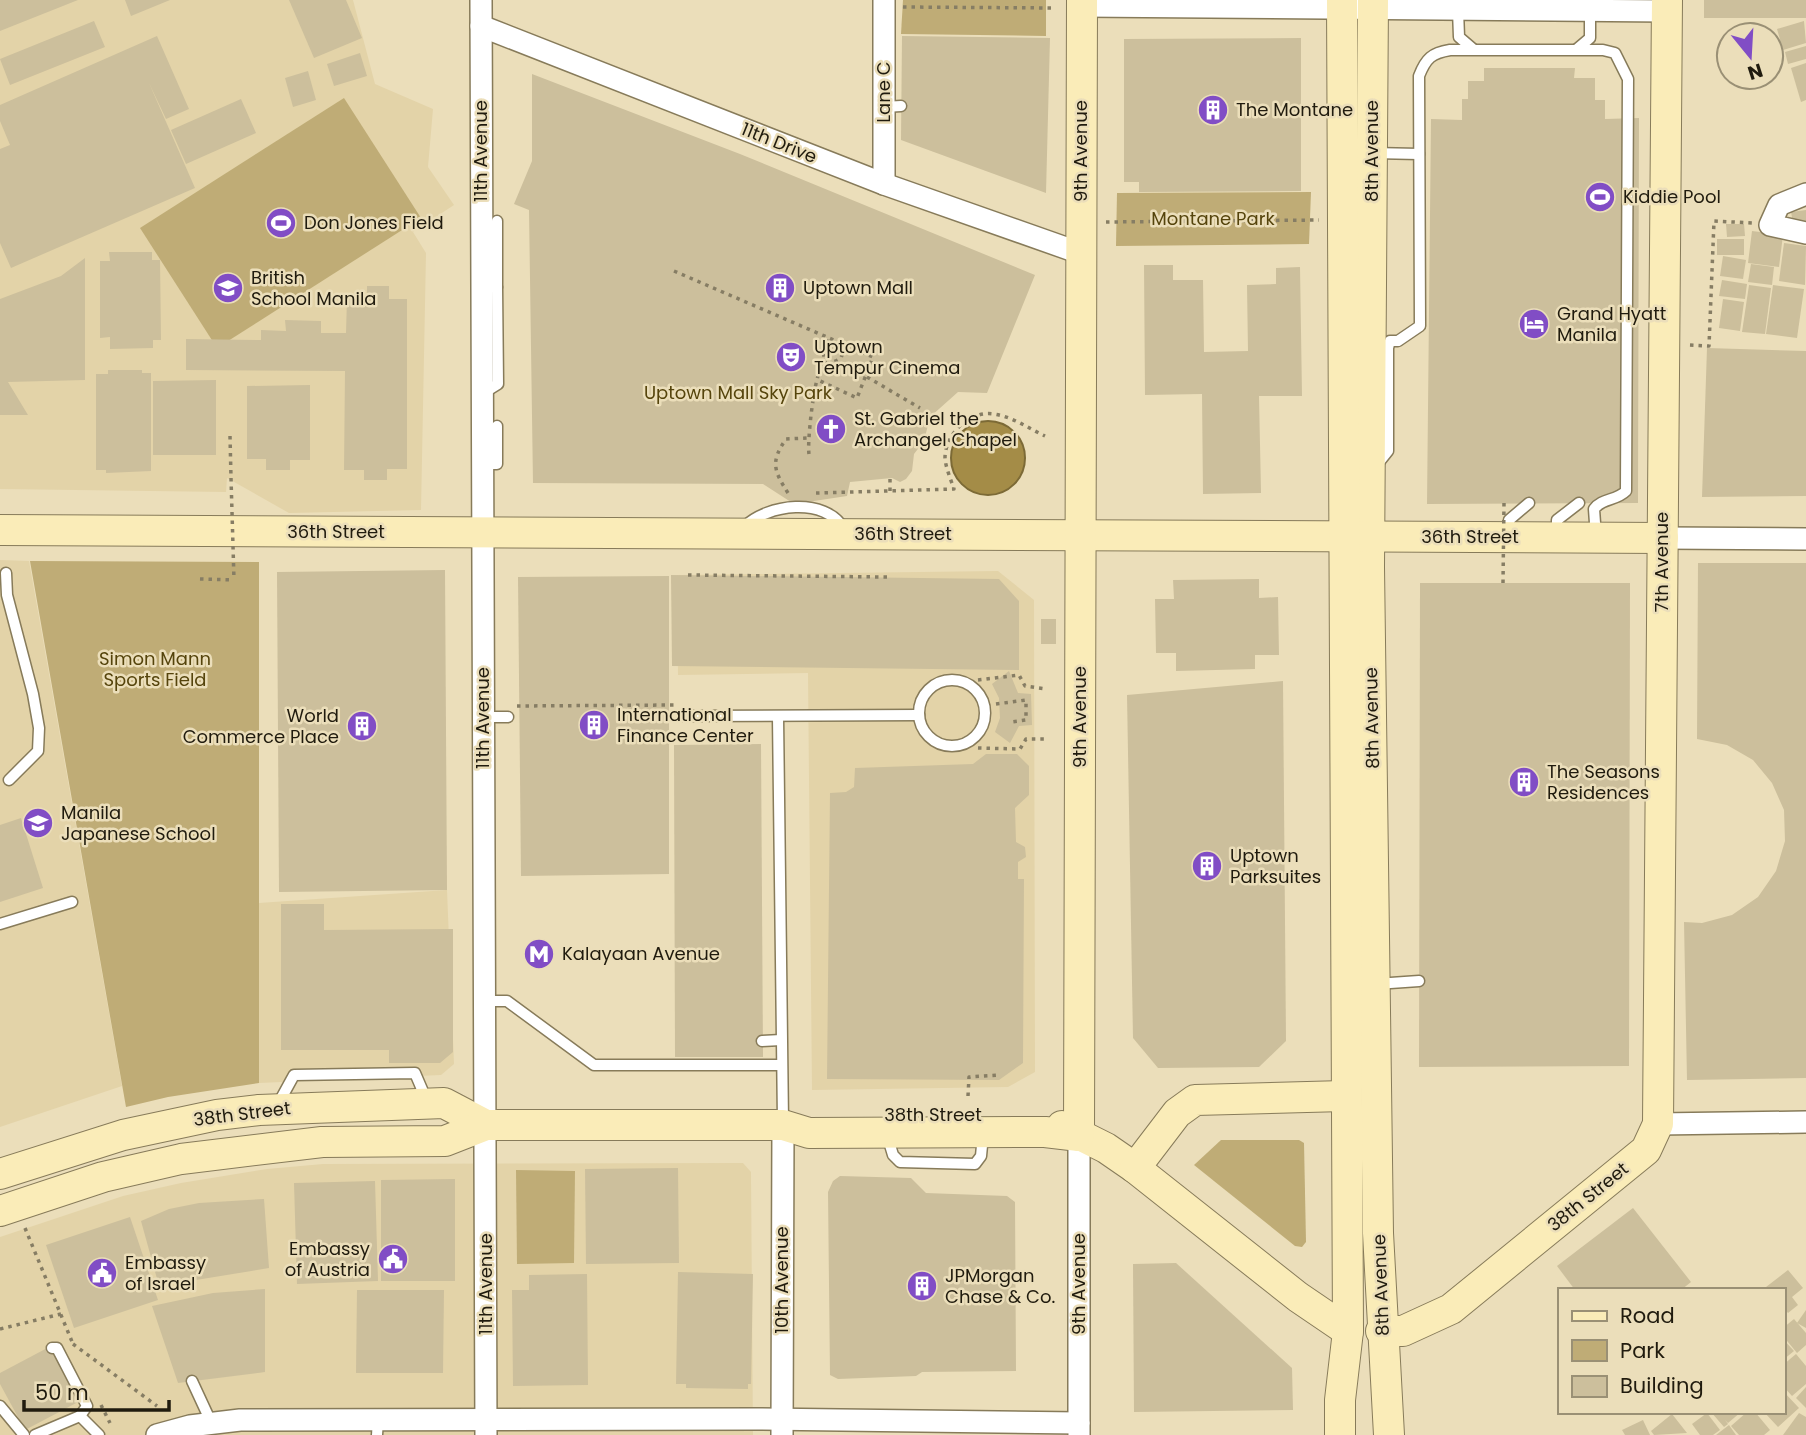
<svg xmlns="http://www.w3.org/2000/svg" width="1806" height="1435" viewBox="0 0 1806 1435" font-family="Poppins,sans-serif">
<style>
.built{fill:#e3d3a8}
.green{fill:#bfac76}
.water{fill:#a48c47;stroke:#7c6a36;stroke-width:2}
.building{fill:#ccbf9c}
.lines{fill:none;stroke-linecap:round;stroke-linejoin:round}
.lane-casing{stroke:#877b5a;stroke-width:13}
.street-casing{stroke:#877b5a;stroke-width:24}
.secondary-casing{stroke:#877b5a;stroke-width:32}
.path{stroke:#867d64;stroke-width:3.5;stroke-dasharray:3.5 5;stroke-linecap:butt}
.lane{stroke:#fff;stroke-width:10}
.street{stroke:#fff;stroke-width:21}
.secondary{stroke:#faecb8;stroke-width:30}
.path-bridge{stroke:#867d64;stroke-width:3.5;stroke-dasharray:3.5 5;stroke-linecap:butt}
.labels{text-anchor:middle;stroke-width:5;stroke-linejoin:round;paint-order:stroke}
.street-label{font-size:18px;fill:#201b0e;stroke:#ebdeba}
.poi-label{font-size:18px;fill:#201b0e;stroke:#ebdeba;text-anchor:start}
.park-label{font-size:18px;fill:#55440c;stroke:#ebdeba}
</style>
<rect width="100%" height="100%" fill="#ebdeba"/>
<g class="built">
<polygon points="0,0 353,0 375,84 433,109 428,167 454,205 413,232 426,253 421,510 289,513 227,478 226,492 0,489"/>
<polygon points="0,560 29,561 122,1086 0,1127"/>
<polygon points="998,571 1034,600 1035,1072 1008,1087 812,1090 808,673 678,675 677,575"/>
<polygon points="447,890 454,1064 441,1075 259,1083 259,903"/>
<polygon points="743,1163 751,1172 753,1435 0,1435 0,1237 123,1196 181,1183 267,1169 323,1164"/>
</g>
<g class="green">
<polygon points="903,0 1046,0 1046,36 901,34"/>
<polygon points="344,98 421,218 217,348 140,228"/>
<polygon points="1311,192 1309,244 1116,246 1117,193"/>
<polygon points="30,561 259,562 259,1083 168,1097 126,1107"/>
<polygon points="1221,1140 1299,1140 1304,1143 1306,1242 1302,1247 1295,1246 1194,1165"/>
<polygon points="516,1170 575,1171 574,1263 517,1264"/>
</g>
<circle class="water" cx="988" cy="458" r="37"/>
<g class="building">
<polygon points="0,0 78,0 0,31"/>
<polygon points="125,0 170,0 131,16"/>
<polygon points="289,0 346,0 362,38 314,58"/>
<rect x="1704" y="0" width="102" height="18"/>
<polygon points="94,21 105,47 10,85 0,59"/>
<polygon points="1804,21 1806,43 1783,50 1777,29"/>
<polygon points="157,36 189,109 166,119 149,83 195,188 11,268 0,243 0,149 10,145 0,121 0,105"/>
<polygon points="902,36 1050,38 1046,193 901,140"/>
<polygon points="1301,38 1301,191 1139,192 1139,182 1124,182 1124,39"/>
<polygon points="1806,46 1806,59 1788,64 1785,52"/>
<polygon points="360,53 367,76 334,86 327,64"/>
<polygon points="1806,63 1806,100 1801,102 1791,68"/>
<polygon points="1484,68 1575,68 1574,78 1595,78 1595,100 1605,100 1605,119 1639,118 1638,503 1427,504 1431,119 1462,120 1462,99 1468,99 1468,81 1484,81"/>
<polygon points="308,71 316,100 293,107 285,78"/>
<polygon points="532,74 740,154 1035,275 987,393 958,392 930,417 924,441 914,454 912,471 906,479 900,482 892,478 850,482 847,496 794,504 763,484 533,483 529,210 514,204 532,161"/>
<polygon points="241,99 256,133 186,164 171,130"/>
<polygon points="1806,210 1806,226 1794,228 1791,212"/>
<polygon points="1726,224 1744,224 1745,236 1727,237"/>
<polygon points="1752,231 1783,235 1779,267 1748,263"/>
<rect x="1717" y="239" width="27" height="16"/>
<polygon points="1784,243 1806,246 1805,285 1779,281"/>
<polygon points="109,252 152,252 152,260 160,260 161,340 153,340 153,348 110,349 110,337 100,338 100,261 110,261"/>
<polygon points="1723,256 1746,260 1743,279 1720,276"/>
<polygon points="85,258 85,380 8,382 28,415 0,415 0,299 61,276"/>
<polygon points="1751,264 1774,267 1772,285 1748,282"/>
<polygon points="1144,265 1173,265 1173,280 1203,280 1204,352 1248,351 1247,285 1276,284 1276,268 1300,267 1302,396 1259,396 1261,493 1203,494 1202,394 1145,395"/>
<polygon points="1722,280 1747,284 1745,299 1719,296"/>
<polygon points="1749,285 1771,288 1765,334 1742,332"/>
<polygon points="1773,285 1804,289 1797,338 1766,334"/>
<polygon points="367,286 389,286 389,299 407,299 407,469 387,469 387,480 364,480 364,470 344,470 345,371 186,370 186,339 261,340 261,330 286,331 285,320 321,321 321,333 346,333 347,298 367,298"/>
<polygon points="1723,299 1744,302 1740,331 1719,328"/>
<polygon points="1707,348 1806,351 1806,496 1702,497"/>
<polygon points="108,370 142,370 142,373 151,373 151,471 106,473 106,470 96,470 96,374 108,374"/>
<polygon points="216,380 216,455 153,455 153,381"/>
<polygon points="310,385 310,460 290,460 290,470 266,470 266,459 247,459 247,386"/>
<polygon points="1698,563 1806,563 1806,1078 1687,1080 1684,922 1702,923 1732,915 1758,897 1776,871 1785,841 1784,810 1772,783 1753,760 1727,745 1697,739"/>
<polygon points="445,570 447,890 279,892 277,572"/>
<polygon points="671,575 999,579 1019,601 1019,670 672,666"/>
<polygon points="669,576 669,874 521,876 518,577"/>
<polygon points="1259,579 1259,598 1278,597 1279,655 1255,655 1255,669 1176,671 1176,653 1156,653 1155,599 1174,599 1173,580"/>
<polygon points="1420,583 1630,583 1629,1066 1419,1067"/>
<rect x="1041" y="619" width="15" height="25"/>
<polygon points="1009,671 1018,693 1031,694 1032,725 1019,726 1010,743 995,732 1000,718 999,698 992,684"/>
<polygon points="1283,681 1286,1041 1259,1067 1158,1068 1133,1038 1127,695"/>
<polygon points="761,744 763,1057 675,1057 674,745"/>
<polygon points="986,754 1017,754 1029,766 1029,795 1015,808 1016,842 1025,847 1026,857 1018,862 1018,879 1024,879 1023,1063 999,1080 827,1079 830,793 846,792 854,787 855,768 973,764"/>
<polygon points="21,818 43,888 0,902 0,825"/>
<polygon points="281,904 324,904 324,930 453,929 453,1052 440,1063 389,1063 389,1050 281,1050"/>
<polygon points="678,1168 679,1263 586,1264 585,1169"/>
<polygon points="840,1176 911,1178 926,1193 1007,1196 1015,1202 1016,1371 922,1372 916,1376 838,1379 830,1375 828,1192 833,1181"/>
<polygon points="455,1179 455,1281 381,1281 381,1180"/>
<polygon points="375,1181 378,1281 297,1284 294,1183"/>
<polygon points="264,1199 269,1268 159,1286 141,1221 169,1209 199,1203"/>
<polygon points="1633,1208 1691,1282 1681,1290 1575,1290 1557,1266"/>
<polygon points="130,1217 158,1300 74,1328 46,1245"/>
<polygon points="1176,1263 1292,1368 1293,1410 1134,1412 1133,1264"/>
<polygon points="1788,1270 1803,1288 1792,1297 1798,1305 1788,1313 1783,1307 1783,1290 1766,1287"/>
<polygon points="678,1272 753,1274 751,1384 748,1384 748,1389 686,1388 686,1384 676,1384"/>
<polygon points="587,1274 588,1385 513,1386 512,1290 529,1290 529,1275"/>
<polygon points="265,1289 265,1372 178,1383 152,1306 213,1293"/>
<polygon points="357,1290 444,1290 443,1373 356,1373"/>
<polygon points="1806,1310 1806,1328 1797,1323"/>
<polygon points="1794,1319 1806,1333 1806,1345 1797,1353 1783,1336 1783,1328"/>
<polygon points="1783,1339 1794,1351 1783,1360"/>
<polygon points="51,1346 80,1401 25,1430 0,1384 0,1373"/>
<polygon points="1796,1354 1806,1366 1806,1384 1792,1396 1783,1386 1783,1365"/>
<polygon points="1806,1387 1806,1408 1796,1398"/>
<polygon points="1783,1391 1799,1408 1778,1427 1764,1412 1783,1412"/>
<polygon points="1711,1412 1741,1412 1728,1423 1725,1420 1728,1424 1724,1427"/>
<polygon points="1747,1412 1755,1412 1770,1430 1764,1435 1739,1435 1731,1426"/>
<polygon points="1707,1413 1720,1430 1713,1435 1700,1435 1692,1424"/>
<polygon points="1799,1413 1806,1417 1806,1435 1783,1435"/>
<polygon points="1672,1414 1687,1433 1654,1435 1651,1431"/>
<polygon points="1643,1420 1650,1435 1625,1435 1622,1430"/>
<polygon points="1729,1425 1736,1435 1716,1435"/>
</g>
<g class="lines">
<g class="lane-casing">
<g id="lane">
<polyline points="1458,10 1459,37 1473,49"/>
<polyline points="1577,49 1590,38 1590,11"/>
<polyline points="884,107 901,106"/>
<polyline points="1373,153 1419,154"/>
<polyline points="492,287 497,287 497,221"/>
<polyline points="482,394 498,384 497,287"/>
<polyline points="482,464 497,464 497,426"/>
<path d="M1376,466L1388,451V348L1390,341H1398L1420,326L1419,76C1426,58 1432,53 1450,50H1603L1615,53L1628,79L1626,491C1616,501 1602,498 1594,509L1596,537"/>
<path d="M744,527C767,504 825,496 844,529"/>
<polyline points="1509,534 1509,520 1529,503"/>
<polyline points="1557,535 1557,520 1579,503"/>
<polyline points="6,573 7,595 33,694 39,728 38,751 9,780"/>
<circle cx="952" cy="713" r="33"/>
<polyline points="683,716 919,715"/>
<polyline points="483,717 508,717"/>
<polyline points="778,717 783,1122"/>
<polyline points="0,924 72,902"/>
<polyline points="1376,984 1419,981"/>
<polyline points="485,1001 507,1001 594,1065 781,1065"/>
<polyline points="762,1041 781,1040"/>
<polyline points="277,1106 294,1075 415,1073 427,1101"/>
<polyline points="887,1135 893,1155 900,1162 975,1164 981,1156 983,1135"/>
<polyline points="192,1381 211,1422"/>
<polyline points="0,1406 24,1435"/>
<polyline points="80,1416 99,1435"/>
<polyline points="35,1435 80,1416 87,1406 57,1348 52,1348"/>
<polyline points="377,1435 378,1420"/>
</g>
</g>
<g class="street-casing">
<g id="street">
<polyline points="481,0 486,1435"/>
<polyline points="884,0 884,184"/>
<polyline points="1082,6 1667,11"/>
<polyline points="481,26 884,184 1080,253"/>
<polyline points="1806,194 1779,205 1770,225 1806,233"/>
<polyline points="1663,538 1806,539"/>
<polyline points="1658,1124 1806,1122"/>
<polyline points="1079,1136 1079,1435"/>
<polyline points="157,1435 190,1426 240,1420 757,1419 1079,1423"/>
<polyline points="782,1435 783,1125"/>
</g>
</g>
<g class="secondary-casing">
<g id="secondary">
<polyline points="1373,0 1369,567 1378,1233 1389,1435"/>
<polyline points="0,530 1663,538"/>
<polyline points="1062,1126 1106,1148 1135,1168 1298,1297 1348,1331"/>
<polyline points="1079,1136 1082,0"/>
<polyline points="1135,1168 1177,1113 1195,1100 1344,1096"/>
<polyline points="0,1174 123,1135 217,1115 259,1110 444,1103 486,1125"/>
<polyline points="0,1211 103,1177 181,1159 322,1142 445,1141 486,1125 783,1125 809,1133 1045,1132 1079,1136"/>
<polyline points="1381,1331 1403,1331 1451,1309 1646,1150 1658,1124 1667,0"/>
<polyline points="1340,1435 1340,1400 1348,1331 1342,0"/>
</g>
</g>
<g class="path">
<polyline points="903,7 1054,8"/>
<polyline points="1106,222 1319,220"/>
<polyline points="674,271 873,357 857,398 818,380"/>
<polyline points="1690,345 1709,346 1714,221 1753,223"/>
<polyline points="826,365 823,352 827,339"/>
<polyline points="867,377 920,408"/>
<polyline points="230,436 231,478"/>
<path d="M809,454C807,442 814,378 821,369C826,363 834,363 841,358L845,346"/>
<polyline points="890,479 890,491"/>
<path d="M788,493C774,471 770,462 786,439L807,438"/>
<path d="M816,493L954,489C951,480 945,466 945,457C946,433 970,410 994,414C1013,417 1028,428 1045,436"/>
<polyline points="688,575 887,577"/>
<polyline points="200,579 234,580"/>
<polyline points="978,680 1019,675 1025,686 1046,689"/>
<polyline points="996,704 1026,700 1026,720 1011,722"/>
<polyline points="517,706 674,705"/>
<polyline points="978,748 1020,749 1026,739 1046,739"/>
<polyline points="968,1096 969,1077 999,1075"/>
<polyline points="25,1228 73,1344"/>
<polyline points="0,1329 61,1314"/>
<polyline points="73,1344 157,1406"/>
<polyline points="101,1405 110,1423"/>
</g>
<use href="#lane" class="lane"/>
<use href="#street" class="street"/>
<use href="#secondary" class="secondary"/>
<g class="path-bridge">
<polyline points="231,478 234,580"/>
<polyline points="1503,583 1504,503"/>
</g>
</g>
<defs>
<g id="building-disc" transform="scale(1.575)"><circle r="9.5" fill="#814dc5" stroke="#ebdeba"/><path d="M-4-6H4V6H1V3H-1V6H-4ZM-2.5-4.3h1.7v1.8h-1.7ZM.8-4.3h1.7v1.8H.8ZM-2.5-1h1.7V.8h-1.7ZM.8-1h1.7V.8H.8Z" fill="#fff"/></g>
<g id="stadium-disc" transform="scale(1.575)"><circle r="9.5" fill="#814dc5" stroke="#ebdeba"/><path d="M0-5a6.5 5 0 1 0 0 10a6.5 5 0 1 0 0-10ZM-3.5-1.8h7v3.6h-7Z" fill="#fff"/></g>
<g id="school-disc" transform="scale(1.575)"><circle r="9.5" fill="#814dc5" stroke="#ebdeba"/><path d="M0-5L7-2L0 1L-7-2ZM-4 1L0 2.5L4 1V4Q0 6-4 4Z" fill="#fff"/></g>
<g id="hotel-disc" transform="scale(1.575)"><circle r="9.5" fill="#814dc5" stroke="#ebdeba"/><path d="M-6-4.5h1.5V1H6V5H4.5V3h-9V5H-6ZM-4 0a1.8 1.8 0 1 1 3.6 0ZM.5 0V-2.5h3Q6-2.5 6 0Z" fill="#fff"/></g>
<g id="theatre-disc" transform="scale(1.575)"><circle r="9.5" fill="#814dc5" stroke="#ebdeba"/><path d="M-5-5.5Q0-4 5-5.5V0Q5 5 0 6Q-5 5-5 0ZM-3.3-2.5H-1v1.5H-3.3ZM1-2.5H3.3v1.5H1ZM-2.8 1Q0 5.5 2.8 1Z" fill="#fff"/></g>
<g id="church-disc" transform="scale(1.575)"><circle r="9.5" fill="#814dc5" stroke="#ebdeba"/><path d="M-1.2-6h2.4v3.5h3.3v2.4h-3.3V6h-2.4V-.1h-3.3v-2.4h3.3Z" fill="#fff"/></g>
<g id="metro-disc" transform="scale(1.575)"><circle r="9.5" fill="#814dc5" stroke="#ebdeba"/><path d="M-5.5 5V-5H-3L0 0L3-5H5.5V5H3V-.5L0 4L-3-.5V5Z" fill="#fff"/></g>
<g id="civic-disc" transform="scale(1.575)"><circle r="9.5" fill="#814dc5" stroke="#ebdeba"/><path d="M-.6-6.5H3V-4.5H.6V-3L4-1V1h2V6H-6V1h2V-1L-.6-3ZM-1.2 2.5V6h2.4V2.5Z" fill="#fff"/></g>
</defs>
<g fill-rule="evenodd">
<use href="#building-disc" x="1213" y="110"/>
<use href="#stadium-disc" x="1600" y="197"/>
<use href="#stadium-disc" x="281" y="223"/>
<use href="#school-disc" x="228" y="288"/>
<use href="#building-disc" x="780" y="288"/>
<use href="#hotel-disc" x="1534" y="324"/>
<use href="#theatre-disc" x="791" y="357"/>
<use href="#church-disc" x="831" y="429"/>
<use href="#building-disc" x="594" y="725"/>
<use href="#building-disc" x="362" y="726"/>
<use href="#building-disc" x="1524" y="782"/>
<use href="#school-disc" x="38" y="823"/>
<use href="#building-disc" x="1207" y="866"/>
<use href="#metro-disc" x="539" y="954"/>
<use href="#civic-disc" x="393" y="1259"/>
<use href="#civic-disc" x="102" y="1273"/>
<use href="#building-disc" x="922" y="1286"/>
</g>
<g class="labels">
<g class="street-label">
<text transform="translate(884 92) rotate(-90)" y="6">Lane C</text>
<text transform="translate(779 143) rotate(22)" y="6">11th Drive</text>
<text transform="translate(481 151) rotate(-90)" y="6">11th Avenue</text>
<text transform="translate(1081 151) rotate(-90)" y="6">9th Avenue</text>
<text transform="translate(1372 151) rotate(-90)" y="6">8th Avenue</text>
<text x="336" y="538">36th Street</text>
<text x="903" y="540">36th Street</text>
<text x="1470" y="543">36th Street</text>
<text transform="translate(1662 562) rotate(-90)" y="6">7th Avenue</text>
<text transform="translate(1080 717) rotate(-90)" y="6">9th Avenue</text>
<text transform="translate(483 718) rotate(-90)" y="6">11th Avenue</text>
<text transform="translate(1372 718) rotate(-91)" y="6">8th Avenue</text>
<text transform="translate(242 1114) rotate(-7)" y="6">38th Street</text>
<text x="933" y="1121">38th Street</text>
<text transform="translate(1588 1197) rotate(-39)" y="6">38th Street</text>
<text transform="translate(782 1280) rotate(-90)" y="6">10th Avenue</text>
<text transform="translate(486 1284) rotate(-90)" y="6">11th Avenue</text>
<text transform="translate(1079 1284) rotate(-90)" y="6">9th Avenue</text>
<text transform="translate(1381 1285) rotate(-92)" y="6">8th Avenue</text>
</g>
<g class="poi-label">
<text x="1236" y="116">The Montane</text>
<text x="1623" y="203">Kiddie Pool</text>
<text x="304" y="229">Don Jones Field</text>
<text x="251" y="284">British<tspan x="251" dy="21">School Manila</tspan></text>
<text x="803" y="294">Uptown Mall</text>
<text x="1557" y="320">Grand Hyatt<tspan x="1557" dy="21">Manila</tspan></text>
<text x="814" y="353">Uptown<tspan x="814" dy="21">Tempur Cinema</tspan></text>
<text x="854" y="425">St. Gabriel the<tspan x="854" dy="21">Archangel Chapel</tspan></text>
<text x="617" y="721">International<tspan x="617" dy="21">Finance Center</tspan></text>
<text x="339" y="722" text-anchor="end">World<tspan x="339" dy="21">Commerce Place</tspan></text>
<text x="1547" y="778">The Seasons<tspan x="1547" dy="21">Residences</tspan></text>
<text x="61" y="819">Manila<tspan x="61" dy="21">Japanese School</tspan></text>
<text x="1230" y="862">Uptown<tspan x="1230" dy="21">Parksuites</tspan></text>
<text x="562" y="960">Kalayaan Avenue</text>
<text x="370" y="1255" text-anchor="end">Embassy<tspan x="370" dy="21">of Austria</tspan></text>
<text x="125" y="1269">Embassy<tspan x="125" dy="21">of Israel</tspan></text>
<text x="945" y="1282">JPMorgan<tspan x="945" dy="21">Chase &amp; Co.</tspan></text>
</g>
<g class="park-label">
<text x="1213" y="225">Montane Park</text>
<text x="738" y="399">Uptown Mall Sky Park</text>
<text x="155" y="665">Simon Mann<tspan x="155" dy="21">Sports Field</tspan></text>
</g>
</g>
<rect x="1558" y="1288" width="228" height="126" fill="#ebdeba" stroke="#9a9075" stroke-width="2"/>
<rect x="1572" y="1311" width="35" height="10" fill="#faecb8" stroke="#9a9075" stroke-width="2"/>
<text x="1620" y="1323" font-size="21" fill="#201b0e">Road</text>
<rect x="1572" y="1340" width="35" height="21" fill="#bfac76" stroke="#9a9075" stroke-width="2"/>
<text x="1620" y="1358" font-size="21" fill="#201b0e">Park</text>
<rect x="1572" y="1376" width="35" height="21" fill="#ccbf9c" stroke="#9a9075" stroke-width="2"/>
<text x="1620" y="1393" font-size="21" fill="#201b0e">Building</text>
<g transform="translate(1750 56) rotate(162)"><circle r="33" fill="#ebdeba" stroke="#9a9075" stroke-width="2"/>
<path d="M0-5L12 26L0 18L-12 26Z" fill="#814dc5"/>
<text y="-10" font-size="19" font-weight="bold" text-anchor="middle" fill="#201b0e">N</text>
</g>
<path d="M24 1400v10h145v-10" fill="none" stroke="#201b0e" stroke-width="3.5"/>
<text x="35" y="1400" font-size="21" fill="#201b0e" stroke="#ebdeba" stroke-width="5" paint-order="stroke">50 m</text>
</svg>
